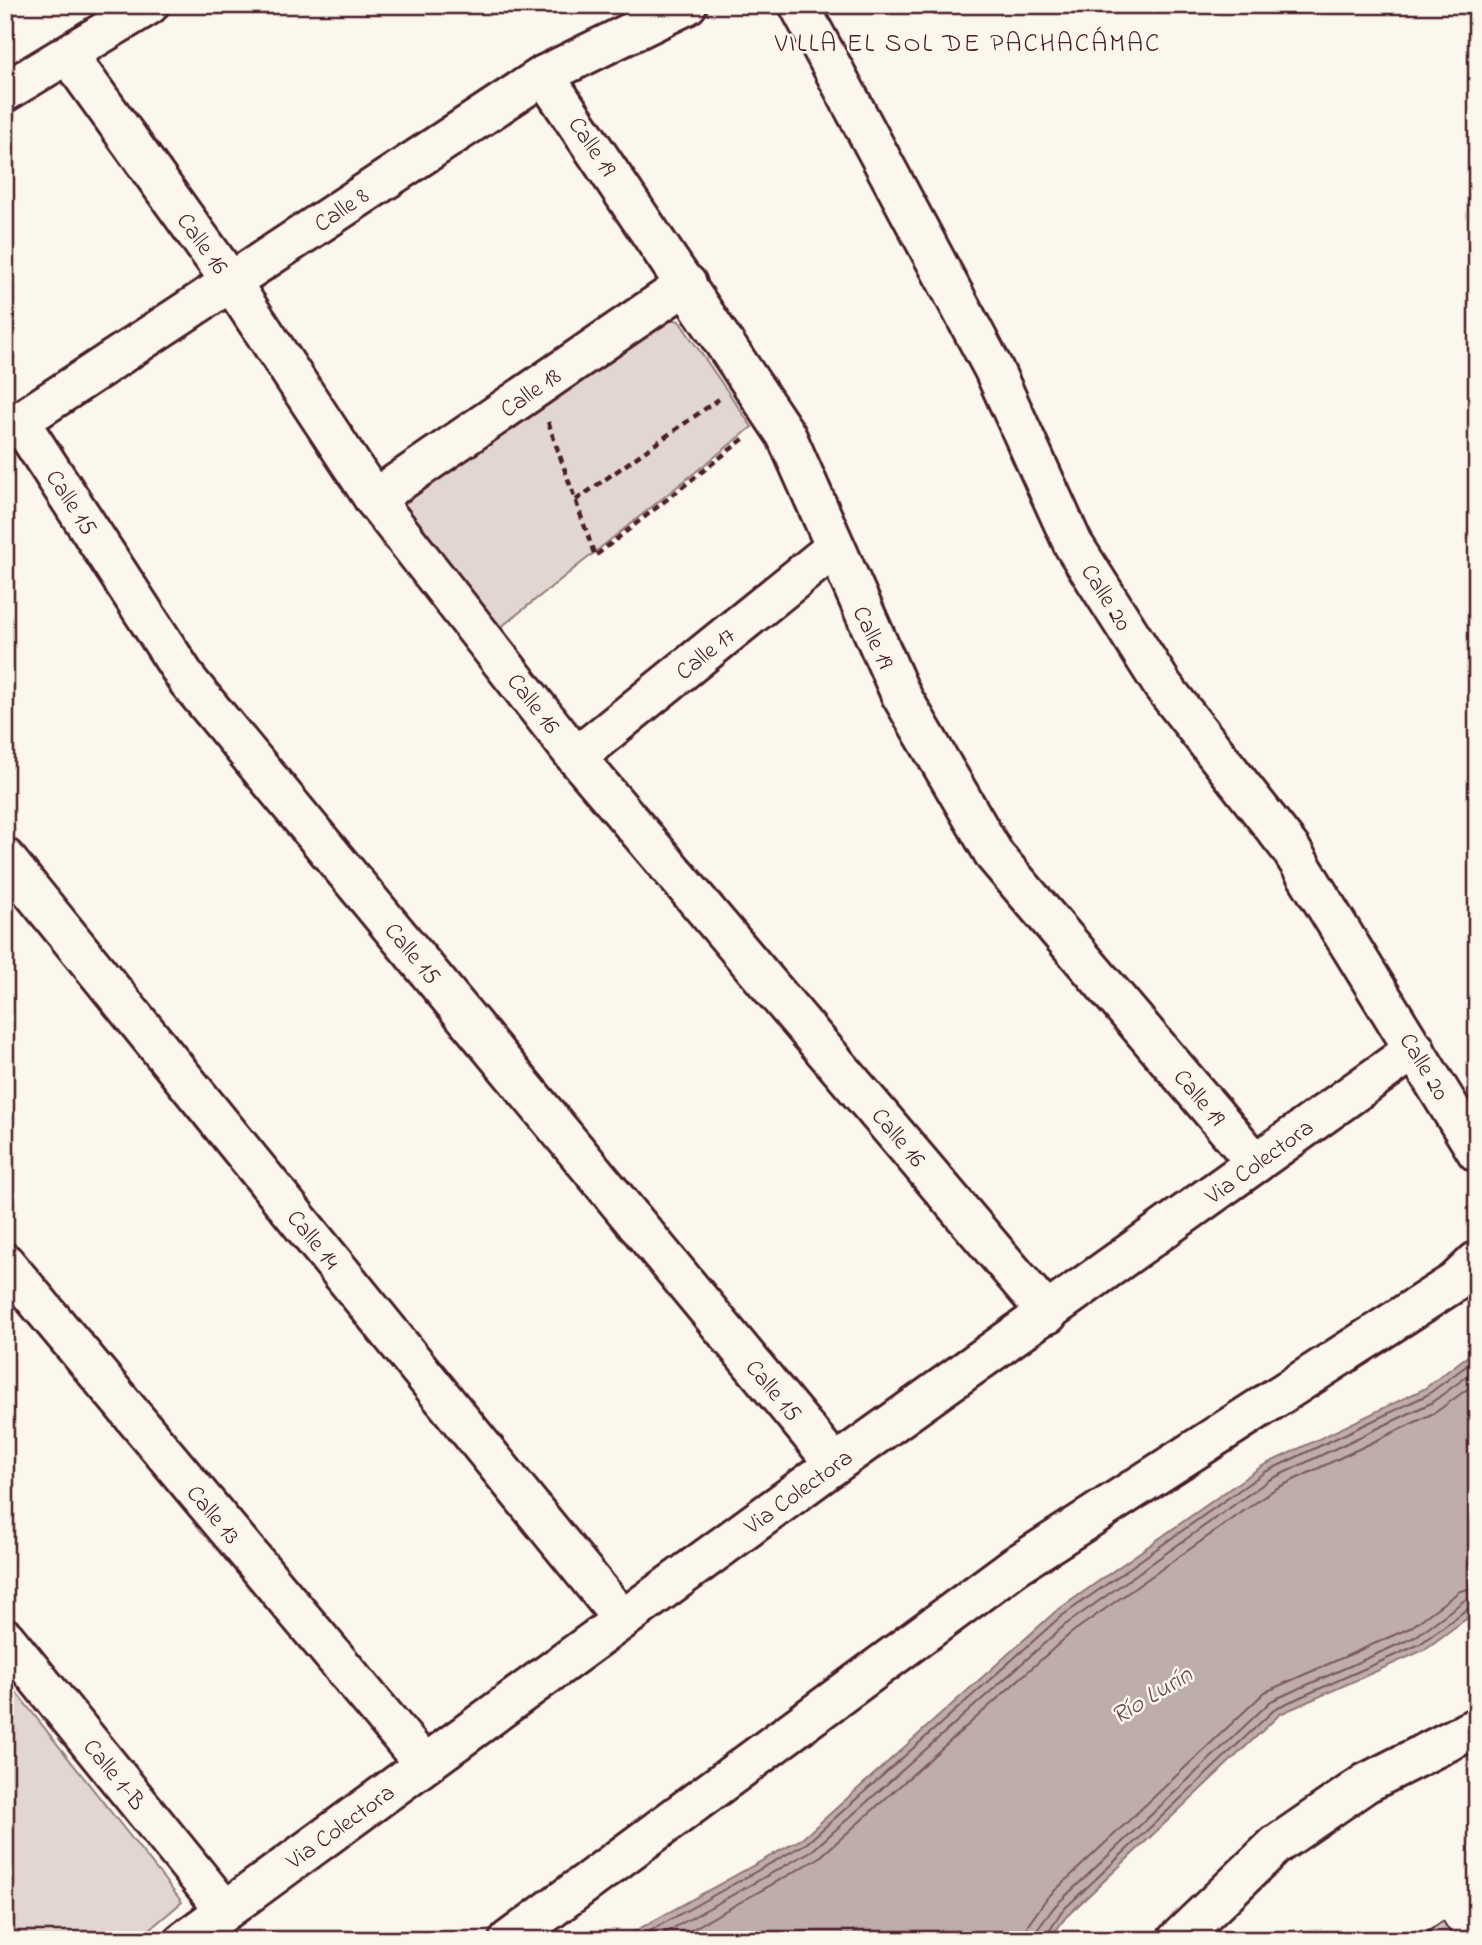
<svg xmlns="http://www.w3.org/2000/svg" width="1482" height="1945" viewBox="0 0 1482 1945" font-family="'Indie Flower',sans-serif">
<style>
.green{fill:#e2d7d0;stroke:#967b7e;stroke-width:2}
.water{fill:#bfadaa;stroke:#907477;stroke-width:2}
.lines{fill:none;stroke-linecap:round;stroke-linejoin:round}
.shore{stroke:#79585e;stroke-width:2}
.building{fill:#cfc2bc;stroke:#4a1f2b;stroke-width:2}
.street-casing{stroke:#4a1f2b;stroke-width:44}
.path{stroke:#4a1f2b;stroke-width:4.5;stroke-dasharray:7 5;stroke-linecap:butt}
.street{stroke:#fbf7ec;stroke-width:38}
.labels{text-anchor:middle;stroke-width:5;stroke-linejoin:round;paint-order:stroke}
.street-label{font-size:24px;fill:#4a1f2b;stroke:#fbf7ec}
.neighbourhood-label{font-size:26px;letter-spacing:2px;fill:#4a1f2b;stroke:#fbf7ec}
.water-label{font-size:26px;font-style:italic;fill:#6d4a51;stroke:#fbf7ec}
</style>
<rect width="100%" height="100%" fill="#fbf7ec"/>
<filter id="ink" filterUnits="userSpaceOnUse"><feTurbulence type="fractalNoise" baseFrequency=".0143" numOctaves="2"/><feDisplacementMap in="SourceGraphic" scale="14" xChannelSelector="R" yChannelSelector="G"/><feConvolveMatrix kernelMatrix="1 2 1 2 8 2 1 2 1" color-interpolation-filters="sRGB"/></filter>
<g filter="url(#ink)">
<g class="green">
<polygon points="664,317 679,321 752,427 501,627 398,505"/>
<polygon points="5,1678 182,1902 137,1940 5,1940"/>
</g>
<polygon class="water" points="1477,1349 1477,1611 1424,1650 1280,1714 1066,1917 1049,1940 619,1940 803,1838 1055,1612 1262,1466 1424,1389"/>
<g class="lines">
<g class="shore">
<polyline points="634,1940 807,1843 1059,1618 1265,1472 1427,1395 1477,1358"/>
<polyline points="652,1940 813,1850 1065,1625 1269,1480 1431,1403 1477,1369"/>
<polyline points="673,1940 819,1858 1071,1633 1275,1489 1436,1412 1477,1382"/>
<polyline points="1024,1940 1028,1925 1047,1898 1265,1692 1410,1628 1460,1591 1477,1587"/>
<polyline points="1035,1940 1037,1930 1055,1906 1271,1701 1415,1637 1465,1600 1477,1597"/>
<polyline points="1044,1940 1061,1912 1276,1708 1420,1644 1470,1607 1477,1606"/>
</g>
</g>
<polygon class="building" points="1443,1921 1455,1940 1416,1940"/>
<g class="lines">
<g class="street-casing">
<g id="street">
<polyline points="799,5 993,368 1073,544 1163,686 1290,848 1477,1152"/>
<polyline points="68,55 231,282 374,499 576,757 1048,1314"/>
<polyline points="544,75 786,435 901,695 995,856 1256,1163"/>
<polyline points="5,92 149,5"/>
<polyline points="20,422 188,681 835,1464"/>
<polyline points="5,431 544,75 687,5"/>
<polyline points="374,499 687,284"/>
<polyline points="576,757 833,549"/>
<polyline points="5,858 622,1619"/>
<polyline points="5,1263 424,1764"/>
<polyline points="5,1638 225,1910"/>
<polyline points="185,1940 835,1464 1415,1049"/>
<polyline points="509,1940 1015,1566 1455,1282 1477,1261"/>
<polyline points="1177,1940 1276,1845 1366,1783 1477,1727"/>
</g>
</g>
<g class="path">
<polyline points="548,422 595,556 746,437"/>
<polyline points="576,500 719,399"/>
</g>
<use href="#street" class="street"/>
</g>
</g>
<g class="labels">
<g class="street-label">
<text transform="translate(593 146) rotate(56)" y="8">Calle 19</text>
<text transform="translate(341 209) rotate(-34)" y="8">Calle 8</text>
<text transform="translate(203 243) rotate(54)" y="8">Calle 16</text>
<text transform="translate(530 392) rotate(-35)" y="8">Calle 18</text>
<text transform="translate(72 502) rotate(57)" y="8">Calle 15</text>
<text transform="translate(1107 597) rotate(58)" y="8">Calle 20</text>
<text transform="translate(874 637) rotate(65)" y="8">Calle 19</text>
<text transform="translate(705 653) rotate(-39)" y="8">Calle 17</text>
<text transform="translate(534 703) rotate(52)" y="8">Calle 16</text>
<text transform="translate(413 953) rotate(50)" y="8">Calle 15</text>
<text transform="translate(1425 1066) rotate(59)" y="8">Calle 20</text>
<text transform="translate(1200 1097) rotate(50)" y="8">Calle 19</text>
<text transform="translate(899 1137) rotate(50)" y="8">Calle 16</text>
<text transform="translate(1259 1161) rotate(-36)" y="8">Via Colectora</text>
<text transform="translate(314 1239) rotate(51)" y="8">Calle 14</text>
<text transform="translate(774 1390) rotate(50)" y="8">Calle 15</text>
<text transform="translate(798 1491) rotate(-36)" y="8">Via Colectora</text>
<text transform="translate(214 1514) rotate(50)" y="8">Calle 13</text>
<text transform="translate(115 1774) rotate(51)" y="8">Calle 1-B</text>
<text transform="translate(340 1826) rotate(-36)" y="8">Via Colectora</text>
</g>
<g class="neighbourhood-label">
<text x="968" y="51">VILLA EL SOL DE PACHACÁMAC</text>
</g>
<g class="water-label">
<text transform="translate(1151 1694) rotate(-31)" y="9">Río Lurín</text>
</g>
</g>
<rect width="1482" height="1945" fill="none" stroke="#fbf7ec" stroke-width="28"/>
<rect x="14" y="14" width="1454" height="1917" fill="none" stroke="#4a1f2b" stroke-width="2.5" filter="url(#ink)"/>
</svg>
